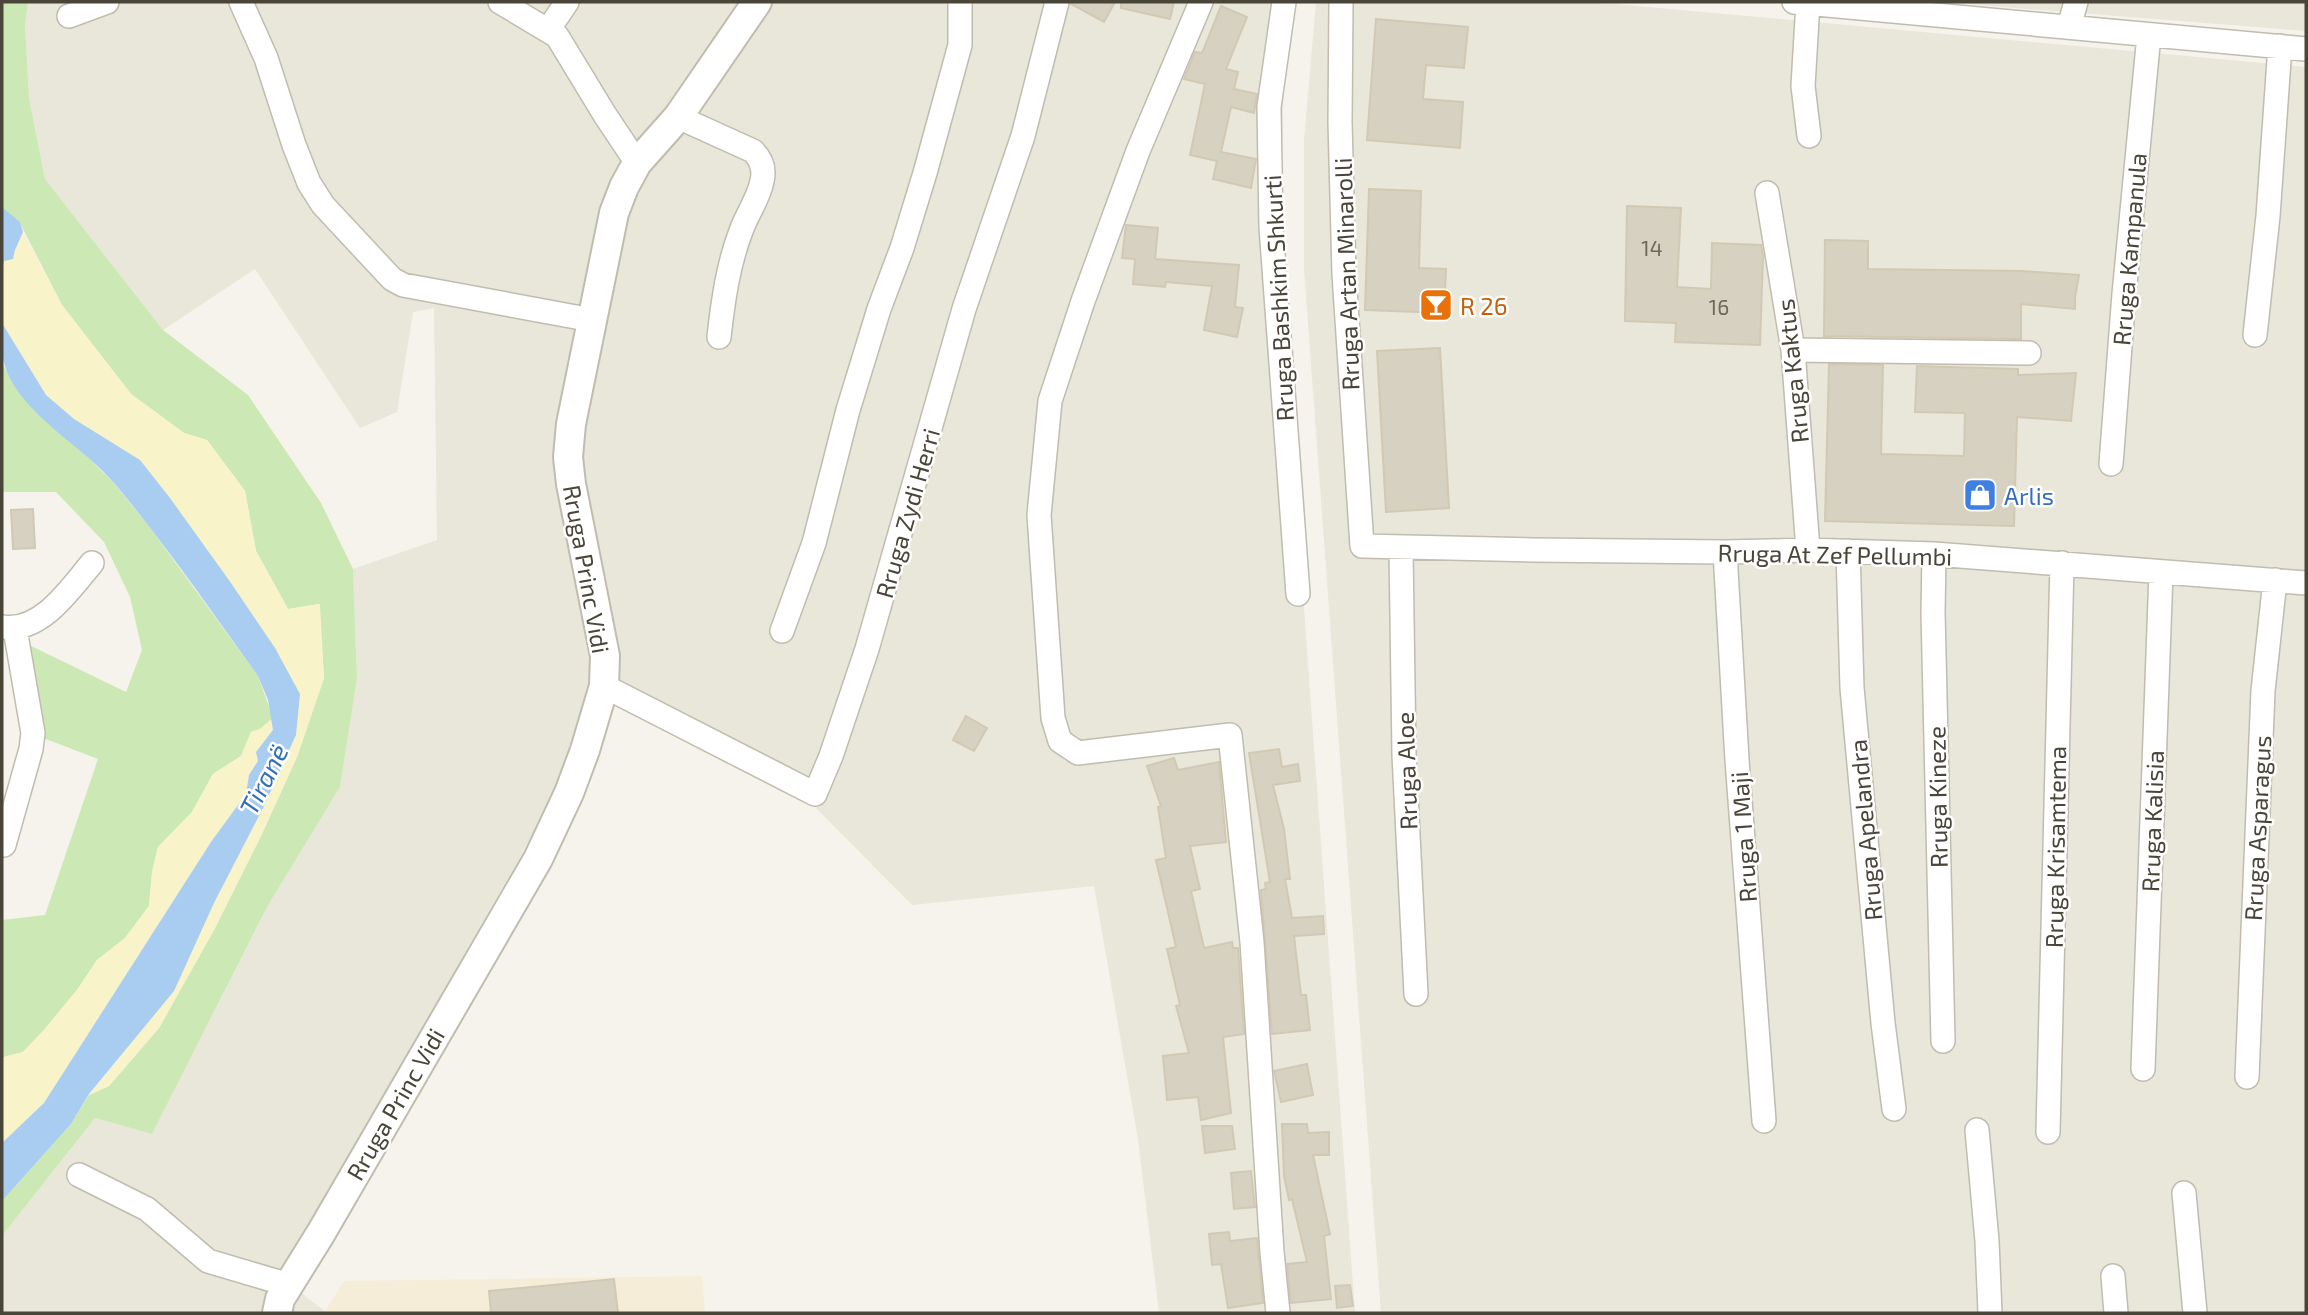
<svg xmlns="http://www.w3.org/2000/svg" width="2308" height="1315" font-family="'Exo 2',sans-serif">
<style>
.residential{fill:#e9e6da}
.commercial{fill:#f6edd8}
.green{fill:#cce9b5}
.sand{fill:#f8f3c9}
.water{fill:#a9ccf1}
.building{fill:#d7d1c1;stroke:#d2c9b4;stroke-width:2}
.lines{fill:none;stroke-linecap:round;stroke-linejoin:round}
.minor-casing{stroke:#c1bcae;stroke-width:26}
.tertiary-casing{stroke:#c1bcae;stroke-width:32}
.minor{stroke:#fff;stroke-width:23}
.tertiary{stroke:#fff;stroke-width:28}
.labels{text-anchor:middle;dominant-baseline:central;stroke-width:5;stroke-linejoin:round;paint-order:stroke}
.number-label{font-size:21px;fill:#6d685b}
.street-label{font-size:24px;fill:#4a4539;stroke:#fff}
.food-label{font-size:24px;fill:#c56008;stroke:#fff;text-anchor:start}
.shop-label{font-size:24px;fill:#366cbe;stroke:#fff;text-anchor:start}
.water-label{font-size:26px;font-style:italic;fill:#3170b7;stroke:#fff}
</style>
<rect width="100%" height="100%" fill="#f5f3eb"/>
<path class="residential" d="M28 2H1291L1284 78 1280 203 1289 402 1355 1313H1159L1138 1139 1094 886 912 905 812 804 591 692 563 776 519 859 305 1230 300 1292 327 1313H2V1236L95 1118 152 1134 267 907 340 787 357 678 353 569 437 540 434 308 413 312 397 412 360 428 255 269 163 330 45 179 29 98 25 25Z
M1316 2H1593L2306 67V1313H1381L1304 269V141Z
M1941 2H2306V31Z"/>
<path class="commercial" d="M702 1276 705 1313H327L325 1311 344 1281Z"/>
<path class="green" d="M2 2H28L25 25 29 98 45 179 163 330 248 395 321 503 353 569 357 678 340 787 267 907 152 1134 95 1118 2 1236V1201L71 1124 89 1095 109 1086 159 1028 214 930 261 836 297 757 324 678 319 604 288 609 256 551 245 491 207 440 184 433 131 394 62 305 20 223 2 207Z
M2 363 15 386 113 482 148 525 258 676 273 718 260 729 251 732 241 756 213 774 192 812 158 847 152 872 149 906 125 938 97 960 77 990 43 1031 23 1052 4 1057 2 1061V920L45 915 98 759 38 736 25 643 126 692 142 650 130 597 104 542 56 492H2Z"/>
<path class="sand" d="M23 232 62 305 131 394 184 433 207 440 245 491 256 551 288 609 320 604 324 678 297 757 261 836 214 930 159 1028 109 1086 89 1095 120 1058 214 903 264 806 296 735 300 694 275 648 231 583 170 498 140 460 74 419 46 395 2 323V272L4 260 13 259 15 250Z
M273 718V731L256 752 259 761 249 775 246 794 211 842 44 1103 2 1143V1061L4 1057 23 1052 43 1031 77 990 97 960 125 938 149 906 152 872 158 847 192 812 213 774 241 756 251 732 260 729Z"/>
<path class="water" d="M2 207 20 222 23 232 15 250 13 259 4 261 2 272Z
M2 323 46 395 74 419 140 460 170 498 231 583 275 648 300 694 296 735 264 806 214 903 174 991 89 1094 71 1124 2 1201V1143L44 1103 211 842 246 794 249 775 258 761 256 752 273 730 268 700 258 676C212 612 166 545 115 484 84 448 40 426 13 384 0 362 2 348 2 323Z"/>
<path class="building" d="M1071 2H1115L1104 22 1071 4Z
M1121 2H1174L1170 19 1121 8Z
M1221 6 1247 17 1226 69 1238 72 1234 89 1257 94 1255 107 1254 113 1231 107 1221 152 1256 159 1251 188 1213 179 1217 161 1190 155 1205 84 1184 79 1195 52 1202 53Z
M1376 19 1468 27 1464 68 1426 65 1423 99 1463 102 1460 148 1367 140Z
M1369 189 1421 191 1419 268 1446 269 1444 313 1365 310Z
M1627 206 1681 208 1677 287 1711 289 1712 243 1761 245 1763 256 1760 345 1675 342 1676 323 1625 321Z
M1126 225 1158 228 1155 259 1239 265 1235 307 1243 308 1237 337 1204 330 1212 286 1166 282 1165 287 1133 284 1135 259 1122 258Z
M1825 240 1868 241V269L2022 271 2079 275 2075 297V309L2021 304V339L1824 336Z
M1440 348 1449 508 1386 512 1377 351Z
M1829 364 1883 365 1881 454 1964 456 1965 413 1915 412 1917 366 2018 369V375L2076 373 2071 421 2017 417 2014 526 1825 521Z
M33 509 35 548 13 549 11 510Z
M966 716 987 728 974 751 953 740Z
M1279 749 1282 767 1298 764 1300 781 1273 785 1284 829 1290 879H1285L1292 918 1323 916 1324 934 1294 936 1301 995H1306L1310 1030 1272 1034 1261 890 1266 889 1265 883 1270 882 1249 753Z
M1174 758 1178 770 1219 762 1226 842 1190 846 1200 889 1191 891 1204 948 1232 942 1233 948H1238L1244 1034 1223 1037 1231 1113 1201 1120 1198 1097 1167 1100 1163 1056 1189 1053 1176 1006 1180 1005 1167 949 1176 947 1156 860 1166 858 1158 807 1161 806 1147 766Z
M1307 1064 1313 1095 1281 1102 1274 1071Z
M1282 1124H1307L1308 1133 1329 1132V1155H1313L1330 1234 1324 1236 1331 1299 1291 1303 1287 1264 1307 1262 1292 1199 1289 1200 1284 1176Z
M1202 1126H1232L1235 1149 1205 1153Z
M1251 1171 1255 1207 1234 1209 1231 1173Z
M1229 1232 1230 1241 1257 1238 1263 1303 1228 1308 1221 1264 1212 1265 1209 1234Z
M614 1279 618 1313H491L489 1291Z
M1350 1285 1353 1306 1337 1308 1335 1286Z"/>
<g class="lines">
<defs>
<path id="minor" d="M241 2 266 58 294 145 309 183 323 205 392 279 403 285 592 320
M500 2 557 36 605 115 637 163
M1201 2 1138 151 1083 301 1050 401 1039 515 1053 718 1060 741 1078 753 1230 735 1252 942 1272 1252 1278 1313
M1284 2 1269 107 1271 227 1298 594
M1341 2 1340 122 1344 274 1362 546 1533 550 1725 552 1808 550 1934 554 2306 583
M1794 2 2306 49
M1808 2 1803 86 1809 136
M69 16 107 2
M2069 27 2076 2
M548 30 567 2
M678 117 753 151C761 159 765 169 762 181 759 198 747 214 741 231 728 265 723 301 719 337
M1767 193 1793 350 1808 550
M2255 335 2268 216 2280 46
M1793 350 2029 353
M2111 464 2124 294 2149 35
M1401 548 1404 755 1416 994
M1848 551 1852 688 1883 1023 1894 1109
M1725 552 1737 760 1764 1121
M1934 554 1933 612 1943 1041
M3 627C41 633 70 589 92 563
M782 631 814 543 848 410 879 309 902 248 925 173 960 45V2
M604 686 815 794 831 756 867 649 964 309 1023 136 1057 2
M4 845 31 749 33 733 15 629
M2143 1069 2161 572
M2247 1077 2263 691 2275 580
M1977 1130 1987 1241 1990 1313
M2048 1132 2062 563
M79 1175 147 1209 208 1261 289 1285
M2184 1193 2195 1313
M2113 1276 2116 1313"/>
<path id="tertiary" d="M277 1313 280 1299 321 1233 538 859 569 793 585 750 604 686 605 656 571 484 568 457 571 424 614 213 624 187 637 163 678 117 757 2"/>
</defs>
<use href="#minor" class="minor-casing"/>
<use href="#tertiary" class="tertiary-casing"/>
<use href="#minor" class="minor"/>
<use href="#tertiary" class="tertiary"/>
</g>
<defs>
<symbol id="bar-square" viewBox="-11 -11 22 22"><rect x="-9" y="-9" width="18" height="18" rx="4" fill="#e8710a" stroke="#fff"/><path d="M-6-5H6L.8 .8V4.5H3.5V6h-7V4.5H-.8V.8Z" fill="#fff"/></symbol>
<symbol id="shop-square" viewBox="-11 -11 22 22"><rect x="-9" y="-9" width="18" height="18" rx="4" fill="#3f7fe0" stroke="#fff"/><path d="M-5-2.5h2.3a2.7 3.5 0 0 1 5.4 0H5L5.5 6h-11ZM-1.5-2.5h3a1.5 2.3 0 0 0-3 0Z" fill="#fff"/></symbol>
</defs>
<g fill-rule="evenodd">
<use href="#bar-square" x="1417" y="286" width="38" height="38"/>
<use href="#shop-square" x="1961" y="476" width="38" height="38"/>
</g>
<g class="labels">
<g class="number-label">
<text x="1652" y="247">14</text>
<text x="1719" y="306">16</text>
</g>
<g class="street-label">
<text transform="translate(2129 249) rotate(-85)">Rruga Kampanula</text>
<text transform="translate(1346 274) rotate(-92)">Rruga Artan Minarolli</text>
<text transform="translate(1278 298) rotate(-93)">Rruga Bashkim Shkurti</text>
<text transform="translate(1792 371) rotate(-96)">Rruga Kaktus</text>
<text transform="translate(907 513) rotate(-74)">Rruga Zydi Herri</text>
<text transform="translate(1835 554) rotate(1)">Rruga At Zef Pellumbi</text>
<text transform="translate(587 569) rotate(80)">Rruga Princ Vidi</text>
<text transform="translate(1406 771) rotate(-92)">Rruga Aloe</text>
<text transform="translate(1937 797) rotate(-91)">Rruga Kineze</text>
<text transform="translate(2152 821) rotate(-88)">Rruga Kalisia</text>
<text transform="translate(2257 828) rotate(-87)">Rruga Asparagus</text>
<text transform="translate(1865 830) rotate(-95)">Rruga Apelandra</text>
<text transform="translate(1743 837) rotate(-94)">Rruga 1 Maji</text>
<text transform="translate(2055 847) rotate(-89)">Rruga Krisamtema</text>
<text transform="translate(395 1104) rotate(-60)">Rruga Princ Vidi</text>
</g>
<g class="food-label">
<text x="1460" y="305">R 26</text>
</g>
<g class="shop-label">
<text x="2004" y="495">Arlis</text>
</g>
<g class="water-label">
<text transform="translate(263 779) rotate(-63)">Tiranë</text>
</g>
</g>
<rect width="2308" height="1315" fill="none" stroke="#4a4539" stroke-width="7"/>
</svg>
